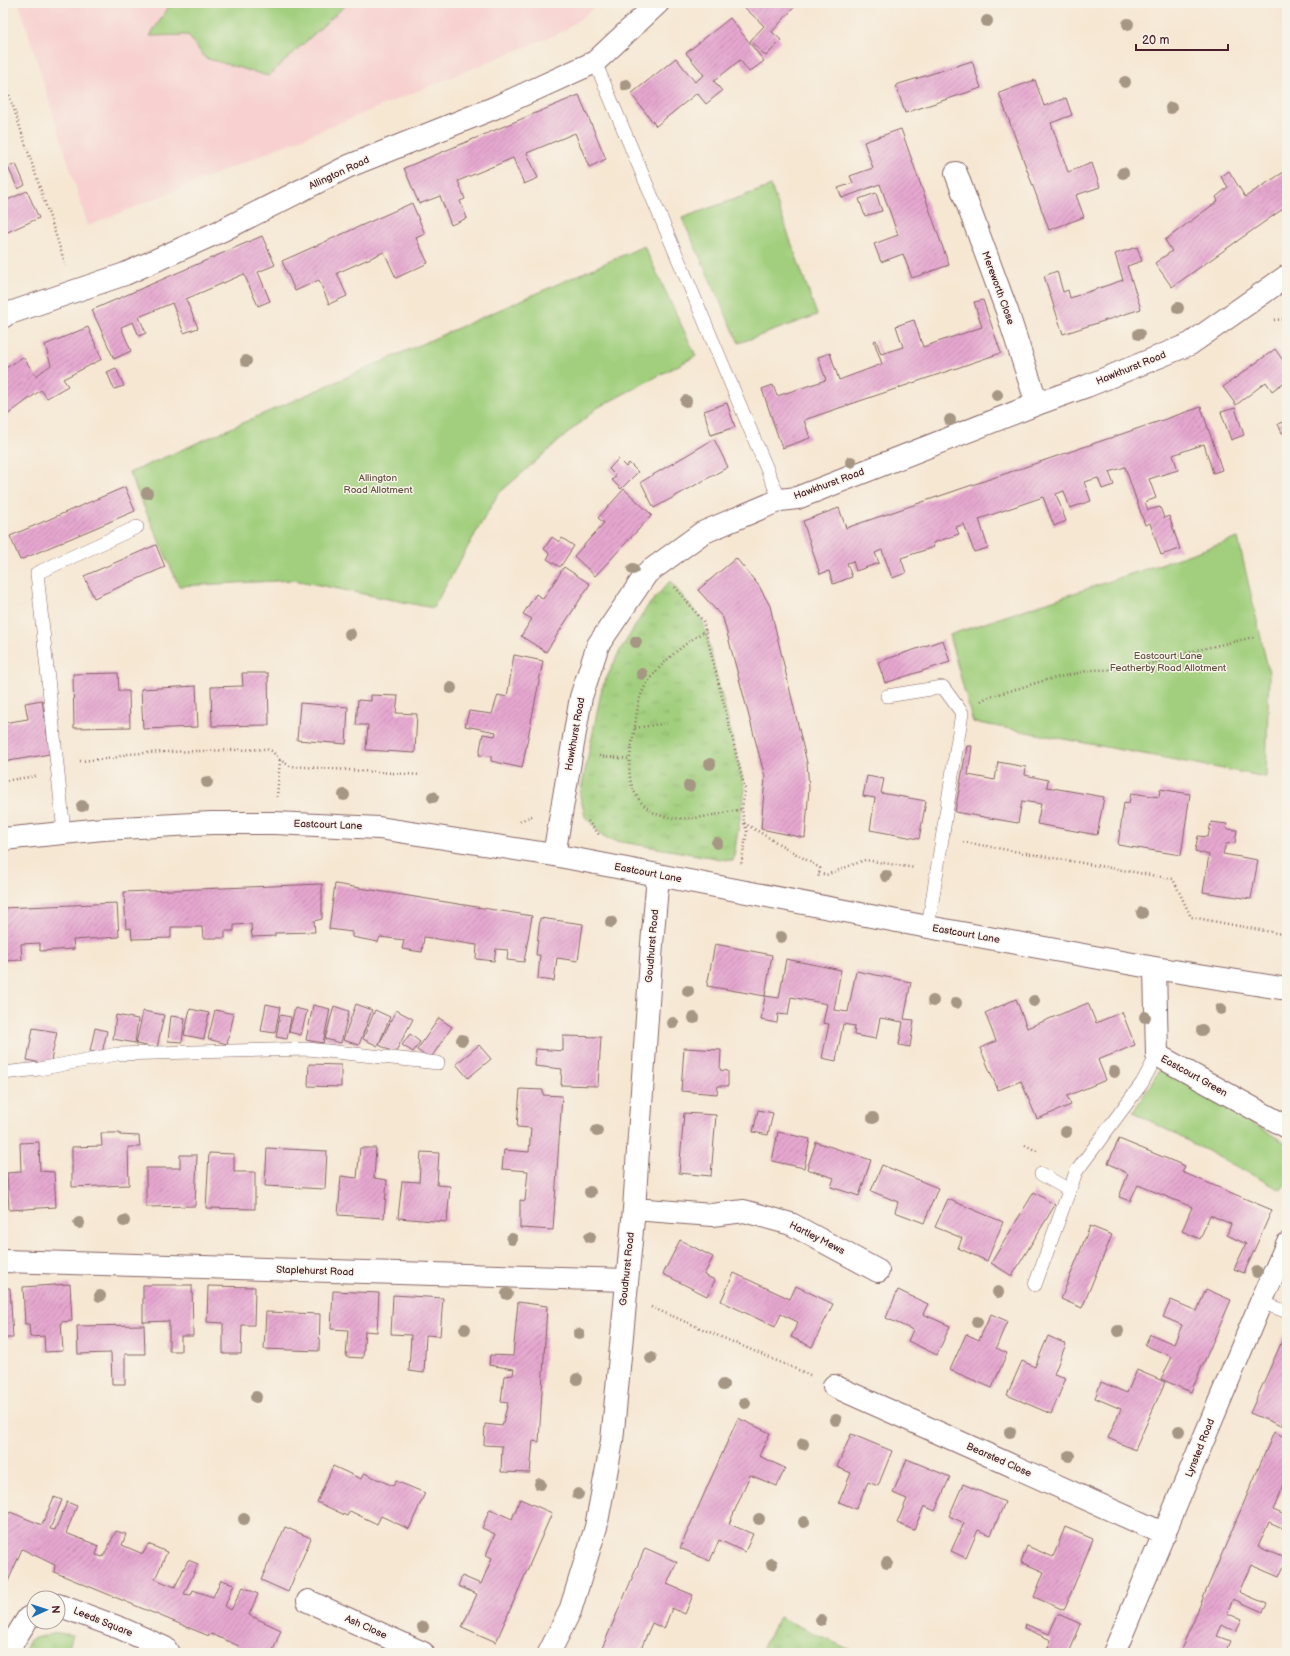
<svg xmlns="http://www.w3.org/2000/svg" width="1290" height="1656" font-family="'Balsamiq Sans',sans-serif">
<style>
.built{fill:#f7d0cf}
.grass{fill:url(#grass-tufts);stroke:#767754}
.green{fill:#a1cf7d;stroke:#767754}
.building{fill:url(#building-hatch)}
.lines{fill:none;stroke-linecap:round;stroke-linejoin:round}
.lane-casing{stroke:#866566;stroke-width:14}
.street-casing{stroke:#866566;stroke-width:24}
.path{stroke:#866566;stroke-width:2.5;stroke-dasharray:1 3;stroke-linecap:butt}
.lane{stroke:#fff;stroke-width:13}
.street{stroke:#fff;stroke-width:22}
.tree{fill:#a69684}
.labels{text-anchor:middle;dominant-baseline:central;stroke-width:3;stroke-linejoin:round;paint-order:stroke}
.street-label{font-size:10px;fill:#4a1f2b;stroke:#f7f3e8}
.park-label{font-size:10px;fill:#645444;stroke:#f7f3e8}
</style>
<defs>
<pattern id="grass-tufts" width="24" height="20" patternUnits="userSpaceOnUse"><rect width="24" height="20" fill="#a1cf7d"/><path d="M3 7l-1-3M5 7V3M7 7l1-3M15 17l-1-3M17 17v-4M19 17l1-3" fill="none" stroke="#8cb16c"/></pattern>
<pattern id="building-hatch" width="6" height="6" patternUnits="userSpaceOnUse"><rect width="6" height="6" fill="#e6a7d0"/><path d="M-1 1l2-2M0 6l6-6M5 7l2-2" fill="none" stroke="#bc87a9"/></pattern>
</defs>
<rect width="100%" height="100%" fill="#f7f3e8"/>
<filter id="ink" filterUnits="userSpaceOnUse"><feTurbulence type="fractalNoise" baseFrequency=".025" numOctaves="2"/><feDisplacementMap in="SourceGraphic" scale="8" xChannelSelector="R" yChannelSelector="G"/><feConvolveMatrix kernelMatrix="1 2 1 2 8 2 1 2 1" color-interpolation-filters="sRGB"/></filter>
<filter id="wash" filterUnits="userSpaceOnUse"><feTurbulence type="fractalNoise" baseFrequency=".012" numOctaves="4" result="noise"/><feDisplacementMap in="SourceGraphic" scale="16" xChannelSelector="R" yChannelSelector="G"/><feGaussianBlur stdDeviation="0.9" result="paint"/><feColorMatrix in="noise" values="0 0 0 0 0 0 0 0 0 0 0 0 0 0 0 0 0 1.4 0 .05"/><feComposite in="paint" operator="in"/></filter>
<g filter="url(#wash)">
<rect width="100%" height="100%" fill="#f6e7d3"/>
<path class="built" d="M19 3H600L564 31 88 226Z"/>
<path class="grass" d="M670 581 703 621 745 789 733 861 610 840 602 835 585 817 580 795 602 688 618 654 647 607Z
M779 1617 857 1653H760Z
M58 1633 73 1635 67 1653H23L30 1640 38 1637Z"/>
<path class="green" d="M171 3H348L268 76 205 58 188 35 150 36Z
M771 186 817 315 739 343 682 218Z
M644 246 696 356 597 408 498 494 433 608 294 580 179 586 129 473Z
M1238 538 1269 673 1266 777 973 722 949 635Z
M1161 1068 1287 1144V1182L1281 1190 1133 1112Z"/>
<g id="blocks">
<path class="building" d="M746 3H798L772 32 781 40 766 56 750 41 764 26 743 6Z
M730 18 764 61 749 72 740 60 714 81 722 91 706 104 697 93 656 126 631 94 676 58 695 82 704 75 686 53Z
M972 61 981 88 905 113 896 85Z
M1035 80 1044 106 1066 98 1072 115 1051 123 1068 172 1092 163 1100 187 1076 195 1084 217 1049 230 999 93Z
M579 95 606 159 589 167 575 133 527 153 538 178 524 184 513 158 458 181 465 199 460 201 467 218 451 225 440 196 419 204 404 168Z
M901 129 949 265 912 278 903 254 881 262 874 244 898 235 880 184 842 198 838 188 853 183 850 176 873 168 864 142Z
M16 164 25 185 18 189 8 167Z
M1287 170V206L1172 287 1155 263 1172 251 1165 240 1218 201 1216 197 1228 187 1221 177 1229 171 1245 197Z
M27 191 39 218 3 234V202Z
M876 193 882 211 865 216 859 199Z
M412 203 425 234 416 238 428 263 396 278 384 252 337 273 347 296 329 304 319 280 295 291 282 261Z
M262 236 275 265 258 272 270 301 258 306 244 274 186 299 198 328 184 333 172 303 139 317 146 333 139 336 133 322 121 327 131 351 114 359 92 310Z
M1137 247 1142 261 1127 266 1141 309 1063 334 1044 276 1057 271 1063 292 1068 290 1070 298 1123 280 1115 254Z
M983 300 1001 353 804 420 810 438 782 448 762 389 773 385 777 396 826 380 818 357 830 353 839 380 882 364 874 341 876 340 881 354 903 347 896 326 914 320 923 347 982 327 974 302Z
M88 327 102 359 63 379 68 386 47 398 41 390 3 418V370L23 357 36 376 51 365 45 345Z
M1275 349 1287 366V389L1283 383 1272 391 1266 382 1236 405 1223 387Z
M116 368 124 386 114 389 107 372Z
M727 403 735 427 711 435 704 411Z
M1201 407 1222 470 1213 473 1204 444 1173 455 1178 470 1149 479 1156 498 1145 502 1148 510 1160 507 1164 518 1169 516 1180 549 1161 555 1150 523 1145 525 1125 467 1109 472 1114 485 1102 489 1098 478 1084 482 1091 501 1070 508 1064 491 1056 494 1066 521 1054 526 1043 497 979 519 988 548 974 552 964 524 956 527 959 534 933 543 934 547 901 558 906 573 892 578 882 550 875 553 879 563 856 571 853 561 847 563 852 577 833 584 829 571 820 574 803 521 839 508 846 528Z
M1235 408 1244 435 1231 440 1221 412Z
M1287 420V431L1282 433 1278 424Z
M714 439 728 467 654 508 641 482Z
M618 459 626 467 629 463 638 472 621 489 612 480 616 476 609 469Z
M125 487 135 511 20 560 10 536Z
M624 489 652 515 595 576 574 556 604 523 598 518Z
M552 537 559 542 562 538 574 546 560 567 547 559 550 554 544 549Z
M156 545 165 567 94 598 84 576Z
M736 558 759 586 770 606 807 763 809 788 805 838 761 829 765 777 723 618 698 590Z
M564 567 590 584 546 652 521 636 532 619 523 614 536 594 543 599Z
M943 640 950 662 885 683 878 662Z
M514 655 543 661 522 768 491 761V756L479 755 483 734 495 736 496 732 465 726 469 711 492 714 498 695 507 697Z
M118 673 119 691H129L130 727 74 728 73 674Z
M242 673H268L269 725 212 726 211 687 243 686Z
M196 686 198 727 143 729 141 689Z
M371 695 398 696 396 713 417 714 415 753 366 750 368 725H356L358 700 371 701Z
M42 700 50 754 3 762V723L28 719 25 703Z
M300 703 348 707 346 744 297 740Z
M967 746H972L968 775 995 780 998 762 1026 767 1025 775 1048 780 1047 787 1104 797 1097 835 1037 824 1041 804 1022 801 1018 823 955 812Z
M867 776 884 779 881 793 926 801 919 839 870 830 875 798 863 796Z
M1160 789 1190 794 1181 855 1118 845 1124 802 1129 803 1131 793 1159 797Z
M1211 822 1227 824 1226 829 1237 830 1235 843 1226 844 1223 854 1258 860 1251 899 1203 892 1209 855 1195 851 1198 836 1208 837Z
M322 884V919L314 921 315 932 275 933V936L252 937 251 924 234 925V931H225V938H203L202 927H171V938L132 939 131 928 126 929 124 892Z
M335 884 532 916 524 962 507 960 508 950 496 949 494 961 476 959 477 945 424 937 422 952 402 949 404 940 380 937 378 942 352 937V932L329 929Z
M117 903 119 937 73 940 74 949 40 951V943L21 944 22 960 3 961V908Z
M540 918 583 924 578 961 557 958 554 981 538 979 540 955H536Z
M715 944 772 955 765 996 707 986Z
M786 959 841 970 834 1010 848 1012 856 971 911 982 904 1019 914 1020 910 1047 899 1045 903 1022 880 1018 876 1039 854 1035 855 1026 843 1024 836 1061 822 1058 829 1024 823 1023 827 1004 791 997 788 1015 778 1014 777 1023 761 1020 765 996 779 998Z
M1016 999 1027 1028 1088 1003 1096 1023 1122 1012 1135 1045 1098 1060 1106 1080 1067 1096 1071 1105 1037 1119 1021 1081 998 1090 980 1048 996 1041 985 1013Z
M266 1004 280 1007 275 1033 261 1031Z
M356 1004 372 1010 359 1045 343 1040Z
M313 1005 330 1009 323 1043 306 1040Z
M334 1006 349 1011 341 1043 325 1039Z
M295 1008 307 1011 301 1035 289 1032Z
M190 1009 209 1013 204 1039 184 1035Z
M215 1010 234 1014 227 1044 208 1039Z
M375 1010 390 1017 378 1046 363 1039Z
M396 1010 413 1019 395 1053 379 1045Z
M143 1011 164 1015 157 1048 136 1044Z
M116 1015 138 1019 135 1043 113 1039Z
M280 1015 291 1017 287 1039 276 1037Z
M171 1016 185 1018 182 1042 168 1041Z
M439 1018 452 1027 430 1059 417 1050Z
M33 1028 57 1032 50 1065 27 1060Z
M95 1028 107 1031 102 1053 90 1051Z
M410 1034 420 1042 413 1052 402 1045Z
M563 1036 601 1037 598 1086 561 1085 562 1069 535 1066 536 1049 563 1051Z
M479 1045 491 1059 468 1078 456 1064Z
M684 1048 721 1050 720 1070 728 1071V1086H718L717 1094 681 1091Z
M309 1064 341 1065V1087L308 1086Z
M520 1089 543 1090V1095L562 1096 553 1230 520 1228V1200L525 1201 528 1171 502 1169 504 1150 529 1152 531 1128 517 1127Z
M758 1110 773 1113 768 1135 753 1132Z
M684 1113 716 1115 711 1176 679 1173Z
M778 1132 810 1139 804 1168 772 1161Z
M101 1133H120V1135L139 1136 140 1147H128L129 1185 72 1187V1147L102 1146Z
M1119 1139 1185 1166 1182 1172 1272 1210 1244 1273 1234 1269 1246 1244 1227 1235 1231 1224 1210 1215 1200 1239 1182 1231 1192 1207 1138 1185 1130 1201 1119 1197 1128 1174 1108 1163Z
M39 1142 40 1171 54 1172 56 1207 9 1210 7 1173 21 1172 20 1143Z
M816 1142 871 1160 859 1196 831 1187 834 1178 807 1169Z
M267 1148 327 1151 325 1189 265 1186Z
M360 1148H376L374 1178 387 1180 384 1218 338 1215 341 1176 357 1178Z
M421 1152 439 1153 437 1185 450 1186 447 1222 398 1218 402 1181 419 1182Z
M209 1153 234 1154V1172H255V1209L206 1208Z
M180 1155H197L195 1206 146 1207V1168H180Z
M882 1165 938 1188 924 1223 895 1212 898 1202 871 1191Z
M1034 1192 1055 1205 1012 1276 991 1263Z
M948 1199 1003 1222 987 1261 958 1248 962 1238 935 1227Z
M1090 1226 1112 1235 1082 1308 1061 1299Z
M680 1240 713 1257 704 1275 715 1280 707 1296 663 1274Z
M734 1273 790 1299 796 1286 833 1304 812 1347 791 1337 798 1322 781 1314 775 1327 721 1301Z
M70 1284 72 1321 61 1322 63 1351 45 1352 44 1336 30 1337 29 1324H25L23 1287Z
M143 1285H192L193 1336H181V1351H169V1321L143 1322Z
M208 1286 255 1287 254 1325H242L241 1354H223V1323L207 1322Z
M3 1288H10L13 1338H3Z
M1206 1289 1231 1300 1191 1392 1161 1379 1172 1357 1145 1345 1150 1334 1174 1344 1182 1325 1163 1317 1171 1300 1197 1311Z
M898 1290 928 1304 923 1314 950 1326 937 1355 908 1341 913 1330 886 1318Z
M333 1291 379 1293 377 1332 365 1331 363 1358 346 1357 348 1330 331 1329Z
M393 1295 443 1298 440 1336 426 1335 424 1373 409 1371 411 1335 391 1334Z
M518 1302 547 1306 539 1442 533 1441 530 1473 501 1472 502 1446 484 1445 485 1424 502 1426 508 1403 501 1402 504 1376 513 1375 514 1369 489 1365 490 1355 513 1356Z
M266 1312 320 1314 319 1351 264 1349Z
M991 1314 1007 1321 996 1348 1007 1353 992 1388 950 1370 966 1334 979 1340Z
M144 1325 145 1354H125V1384H112L111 1353 78 1354 77 1326Z
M1287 1330V1413L1281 1426 1250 1413Z
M1048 1336 1066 1344 1054 1374 1066 1378 1051 1414 1007 1395 1022 1361 1035 1367Z
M1137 1370 1165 1382 1135 1450 1108 1438 1121 1409 1095 1398 1101 1382 1127 1393Z
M738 1418 770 1433 759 1456 785 1468 777 1486 750 1475 729 1524 753 1534 745 1552 719 1540 710 1561 680 1548Z
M1274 1432 1287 1438V1478L1273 1510 1287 1516V1530L1269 1522 1258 1547 1287 1559 1279 1577 1251 1565 1239 1592 1267 1604 1263 1612 1233 1599 1227 1613 1242 1620 1236 1632 1222 1625 1217 1636 1230 1641 1225 1653H1184L1180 1652Z
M851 1434 892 1451 878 1486 868 1482 856 1509 839 1502 851 1473 837 1467Z
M907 1459 950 1477 935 1511 924 1506 914 1530 897 1523 907 1499 893 1493Z
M333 1466 361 1479 364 1473 393 1486 396 1481 425 1493 409 1529 381 1516 377 1524 350 1511 347 1516 317 1502Z
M963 1484 1005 1502 991 1535 978 1530 966 1558 951 1551 964 1523 949 1516Z
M54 1497 62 1500 50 1529 55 1530 67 1502 77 1506 66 1533 99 1546 96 1555 103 1557 116 1531 126 1534 122 1545 143 1554 148 1544 167 1552 155 1579 175 1587 188 1560 198 1564 184 1594 191 1595 193 1590 213 1597 221 1580 234 1584 225 1606 231 1610 243 1587 258 1594 249 1615 281 1630 272 1653H236L239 1646 211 1634 209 1636 54 1572 55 1565 22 1549 3 1593V1524L10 1512 42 1525Z
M520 1499 552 1513 496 1642 462 1627 477 1594 458 1586 462 1576 481 1584 492 1558 486 1555 495 1534 482 1528 490 1509 512 1519Z
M285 1527 311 1538 288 1592 261 1580Z
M1065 1527 1093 1539 1064 1610 1034 1597 1044 1572 1021 1562 1027 1546 1053 1557Z
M645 1548 677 1562 667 1584 693 1595 685 1614 672 1608 664 1629 652 1623 640 1651 645 1653H600Z
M1058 1614 1081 1624 1069 1653H1046L1051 1640 1024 1628 1025 1624 1049 1634Z
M1147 1650 1154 1653H1145Z"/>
</g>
</g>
<g filter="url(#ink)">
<use href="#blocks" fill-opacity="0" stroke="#866566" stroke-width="1"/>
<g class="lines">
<defs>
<path id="lane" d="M595 62 780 500
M887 696 943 687 962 713 928 927
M64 832 37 573 137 527
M3 1073 39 1069 117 1054 308 1049 438 1063
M1041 1174 1069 1190
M1035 1285 1076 1172 1142 1083 1157 1055
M1261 1302 1287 1312"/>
<path id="street" d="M956 173 1007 311 1037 404
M3 317 7 314 125 274 223 230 349 166 494 108 595 62 658 3
M3 839 103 829 211 823H275L379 828 554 855 928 927 1155 968 1287 989
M554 855 581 697 598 645 647 573 702 533 780 500 797 498 1037 404 1087 386 1190 344 1287 276
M1155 968 1157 1055 1287 1127
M634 1209 712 1215 744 1211 791 1224 878 1271
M3 1261 627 1280
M834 1386 1165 1534
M308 1601 423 1653
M58 1605 120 1628 165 1648 168 1653
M6 1653 28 1618 34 1615
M549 1653 570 1611 596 1527 612 1441 634 1209 652 944 658 876
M1114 1653 1261 1302 1287 1244"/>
</defs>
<use href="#lane" class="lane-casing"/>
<use href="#street" class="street-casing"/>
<path class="path" d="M3 76 66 266
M1274 320 1287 319
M675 587 703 621 745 789 742 809 744 823 747 831 741 865
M706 630C683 645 661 662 646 685 638 697 637 712 635 726 631 752 622 779 641 802 647 809 654 814 663 816 688 823 717 814 742 809
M981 701 986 698 1046 680 1091 670 1133 669 1189 652 1254 637
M635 728 667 723
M599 756 630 759
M80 761 114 758 127 754 166 752 266 749 272 751 280 760
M3 781 36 776
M277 797 280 760 290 766 421 775
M520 821 534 815
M588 821 600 836
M744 823 820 868 818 879
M963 842 1173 879 1191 917 1287 935
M819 873 826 875 865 860 915 868
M1025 1145 1037 1151
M651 1307 810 1375"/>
<use href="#lane" class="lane"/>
<use href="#street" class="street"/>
</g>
<g class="tree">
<circle cx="987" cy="21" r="6"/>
<circle cx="1128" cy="24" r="6"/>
<circle cx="1125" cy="82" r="6"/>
<circle cx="626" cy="85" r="6"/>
<circle cx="1171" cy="108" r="6"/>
<circle cx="1123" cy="173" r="6"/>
<circle cx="1178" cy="308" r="6"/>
<circle cx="1139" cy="334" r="6"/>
<circle cx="246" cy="361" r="6"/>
<circle cx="997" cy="395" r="6"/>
<circle cx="686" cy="401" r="6"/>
<circle cx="950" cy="420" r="6"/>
<circle cx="851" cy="462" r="6"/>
<circle cx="147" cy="493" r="6"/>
<circle cx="633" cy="569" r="6"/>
<circle cx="350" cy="634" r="6"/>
<circle cx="636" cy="642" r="6"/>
<circle cx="642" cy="674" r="6"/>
<circle cx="451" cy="688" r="6"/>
<circle cx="710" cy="764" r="6"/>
<circle cx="207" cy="782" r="6"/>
<circle cx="689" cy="786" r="6"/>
<circle cx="344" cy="795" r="6"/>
<circle cx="433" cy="797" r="6"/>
<circle cx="82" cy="806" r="6"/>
<circle cx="717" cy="843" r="6"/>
<circle cx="886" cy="876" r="6"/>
<circle cx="1142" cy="913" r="6"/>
<circle cx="611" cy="922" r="6"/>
<circle cx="781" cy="937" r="6"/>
<circle cx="688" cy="991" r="6"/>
<circle cx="933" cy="1001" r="6"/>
<circle cx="1034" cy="1001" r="6"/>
<circle cx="956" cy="1003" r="6"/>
<circle cx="1221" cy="1009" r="6"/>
<circle cx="1145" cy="1017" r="6"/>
<circle cx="694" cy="1018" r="6"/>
<circle cx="673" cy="1023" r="6"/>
<circle cx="1202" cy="1030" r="6"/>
<circle cx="462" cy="1040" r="6"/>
<circle cx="1114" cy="1072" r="6"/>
<circle cx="873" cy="1118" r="6"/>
<circle cx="597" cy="1131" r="6"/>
<circle cx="1066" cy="1132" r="6"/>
<circle cx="590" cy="1192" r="6"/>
<circle cx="124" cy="1221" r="6"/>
<circle cx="79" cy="1223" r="6"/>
<circle cx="590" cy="1237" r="6"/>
<circle cx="512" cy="1239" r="6"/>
<circle cx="1257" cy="1272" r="6"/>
<circle cx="998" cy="1292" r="6"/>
<circle cx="507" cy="1294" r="6"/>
<circle cx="100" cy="1296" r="6"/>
<circle cx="977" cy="1322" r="6"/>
<circle cx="465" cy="1329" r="6"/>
<circle cx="1118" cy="1331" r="6"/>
<circle cx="579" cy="1334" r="6"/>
<circle cx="651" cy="1358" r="6"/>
<circle cx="577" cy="1379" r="6"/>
<circle cx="723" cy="1385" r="6"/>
<circle cx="256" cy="1397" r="6"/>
<circle cx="745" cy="1403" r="6"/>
<circle cx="836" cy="1420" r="6"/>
<circle cx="1179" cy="1431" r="6"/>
<circle cx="1010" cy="1432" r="6"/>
<circle cx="803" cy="1444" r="6"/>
<circle cx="1069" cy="1456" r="6"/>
<circle cx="540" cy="1484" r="6"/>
<circle cx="578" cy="1494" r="6"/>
<circle cx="244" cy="1519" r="6"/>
<circle cx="759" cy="1519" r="6"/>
<circle cx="804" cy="1522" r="6"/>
<circle cx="887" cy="1563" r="6"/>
<circle cx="772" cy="1564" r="6"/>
<circle cx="821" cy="1620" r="6"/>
<circle cx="423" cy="1627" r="6"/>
</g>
</g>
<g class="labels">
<g class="street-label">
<text transform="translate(339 173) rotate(-25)">Allington Road</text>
<text transform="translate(998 288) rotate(70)">Mereworth Close</text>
<text transform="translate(1131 368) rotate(-22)">Hawkhurst Road</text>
<text transform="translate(829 484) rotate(-20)">Hawkhurst Road</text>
<text transform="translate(575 734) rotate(-80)">Hawkhurst Road</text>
<text transform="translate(328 825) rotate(2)">Eastcourt Lane</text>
<text transform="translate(648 873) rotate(11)">Eastcourt Lane</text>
<text transform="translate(966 934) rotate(10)">Eastcourt Lane</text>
<text transform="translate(652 946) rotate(-85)">Goudhurst Road</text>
<text transform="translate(1194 1076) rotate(29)">Eastcourt Green</text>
<text transform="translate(817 1238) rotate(27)">Hartley Mews</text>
<text transform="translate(627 1269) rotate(-84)">Goudhurst Road</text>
<text transform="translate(315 1271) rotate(2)">Staplehurst Road</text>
<text transform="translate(1200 1448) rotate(-68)">Lynsted Road</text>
<text transform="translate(999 1460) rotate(24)">Bearsted Close</text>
<text transform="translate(103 1622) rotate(22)">Leeds Square</text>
<text transform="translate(366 1627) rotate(24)">Ash Close</text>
</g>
<g class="park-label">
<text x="378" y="478">Allington<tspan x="378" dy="12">Road Allotment</tspan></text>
<text x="1168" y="656">Eastcourt Lane<tspan x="1168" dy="12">Featherby Road Allotment</tspan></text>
</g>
</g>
<rect width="1290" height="1656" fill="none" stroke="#f7f3e8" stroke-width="16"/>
<g transform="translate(46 1610) rotate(87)"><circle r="19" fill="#f7f3e8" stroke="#b29e9c"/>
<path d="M0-3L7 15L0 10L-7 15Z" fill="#1f6fb2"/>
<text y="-6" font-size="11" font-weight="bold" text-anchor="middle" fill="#4a1f2b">N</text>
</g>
<path d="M1136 44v6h92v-6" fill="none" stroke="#4a1f2b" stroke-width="2"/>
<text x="1142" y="44" font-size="12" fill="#4a1f2b" stroke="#f7f3e8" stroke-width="3" paint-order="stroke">20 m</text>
</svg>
